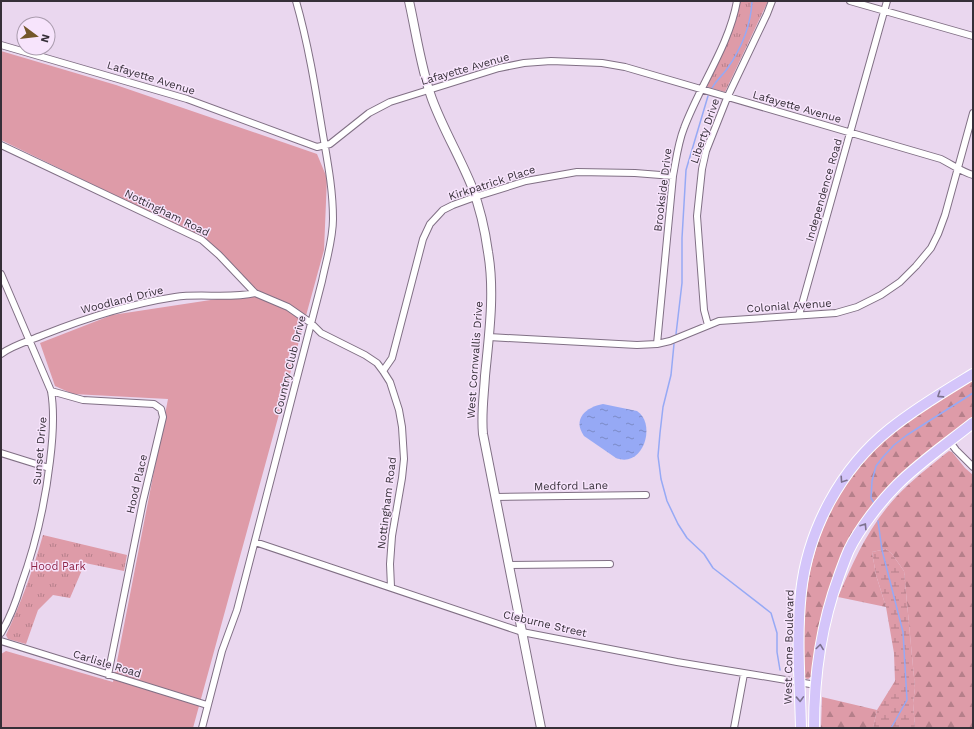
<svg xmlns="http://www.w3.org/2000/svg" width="974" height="729" font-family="'Work Sans',sans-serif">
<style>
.green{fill:#de9ba8}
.forest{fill:url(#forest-firs)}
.wetland{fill:url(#wetland-marsh)}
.park{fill:url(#park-tufts)}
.water{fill:url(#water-ripples)}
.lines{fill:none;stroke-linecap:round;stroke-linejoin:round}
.stream{stroke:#96a9f5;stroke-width:1.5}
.minor-casing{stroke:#817085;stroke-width:8}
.tertiary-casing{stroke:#817085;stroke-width:10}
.primary-casing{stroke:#fff;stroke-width:12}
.minor{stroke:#fff;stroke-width:6}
.tertiary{stroke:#fff;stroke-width:8}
.primary{stroke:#d4c5fa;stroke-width:10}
.oneway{stroke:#7d728f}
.labels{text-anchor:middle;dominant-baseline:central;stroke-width:3;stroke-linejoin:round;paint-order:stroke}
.street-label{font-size:11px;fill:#362f38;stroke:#f7e4fc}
.park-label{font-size:11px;fill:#8d2446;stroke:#f7e4fc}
</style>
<defs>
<pattern id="forest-firs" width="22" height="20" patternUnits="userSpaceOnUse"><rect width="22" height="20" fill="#de9ba8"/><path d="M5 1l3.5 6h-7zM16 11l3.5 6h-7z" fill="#b57f8a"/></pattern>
<pattern id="wetland-marsh" width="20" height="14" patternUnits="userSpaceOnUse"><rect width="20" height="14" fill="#de9ba8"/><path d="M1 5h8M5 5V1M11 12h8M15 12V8" fill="none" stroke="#b57f8a"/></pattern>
<pattern id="park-tufts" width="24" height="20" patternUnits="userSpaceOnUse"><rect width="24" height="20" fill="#de9ba8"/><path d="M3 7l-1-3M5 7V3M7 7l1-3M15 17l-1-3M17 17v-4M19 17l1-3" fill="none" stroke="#b57f8a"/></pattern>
<pattern id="water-ripples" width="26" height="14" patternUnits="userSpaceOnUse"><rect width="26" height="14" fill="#96a9f5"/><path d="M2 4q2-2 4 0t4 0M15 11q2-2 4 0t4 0" fill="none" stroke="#7b8ac7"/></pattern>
</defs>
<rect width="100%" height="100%" fill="#ead7ef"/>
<path class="green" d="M1 51 116 85 317 154 327 178 324 250 193 728H1V654L6 651 113 682 168 399 73 394 55 386 40 343 112 315 250 294 241 273 205 239 1 140Z"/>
<path class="forest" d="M973 379V417L918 460 890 487 828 594 819 624 812 676 808 679 804 678C804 649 802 619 807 590 815 531 843 473 890 435 915 414 945 397 973 379Z
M949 451 952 452 965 468 973 475V728H915L913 703 915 688 904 571 892 554 886 549 872 552 876 575 886 607 838 597C853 562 869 526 896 497 912 480 930 466 949 451Z
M822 697 877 710 873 728H821Z"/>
<path class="wetland" d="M886 549 892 554 904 571 915 688 913 703 915 728H873L877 710 895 681 894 653 886 607 876 575 872 552Z"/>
<path class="park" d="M740 1H768L725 92 707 87 736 20Z
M43 535 127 555 124 571 85 563 70 598 53 595 38 610 26 644 8 639 6 635C21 603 33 570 43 535Z"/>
<path class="water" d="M603 404 637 411C657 424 643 469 616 458L584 436C572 419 586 407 603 404Z"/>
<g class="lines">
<path class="stream" d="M712 88C717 79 722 76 727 69 741 49 751 25 752 1
M676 334 682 283V238L686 170 708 96
M674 344 671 375 663 407 660 433 658 456 661 479 667 501 678 524 687 538 704 554 713 568 771 613 777 633V652L780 670
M874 503 871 498 872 481 876 466 883 457 894 445 907 435 973 393
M878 521 882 550 903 632 907 700 891 728"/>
<defs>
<path id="minor" d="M850 1 973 36
M1 45 187 99 317 147 330 144 369 113 390 102 499 68 524 63 551 61 602 63 625 67 941 159C951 164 962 172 973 175
M1 145 202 240 219 255 255 293 288 307 311 323 321 333 365 355 377 363 383 371 390 382 399 410 402 427 404 459 402 478 392 536 390 564 391 587
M1 274 51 391C55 414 53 437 50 461 45 504 36 544 21 585 16 602 10 618 1 633
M799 315 887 1
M708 325 704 310 697 216 702 169 706 151 727 98 767 14 772 1
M489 337 637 345 657 344 670 341 719 321 836 313 857 307 881 295 900 282 916 266 931 248 938 234 945 215 973 113
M657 344 673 176C676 160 678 143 684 128 700 85 729 46 737 1
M1 354C13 345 29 341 43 335 86 318 129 304 175 297 201 293 229 299 255 293
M383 371 392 358 423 239 430 224 443 210 453 205 475 197 526 181 577 172 635 173 673 176
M51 391 83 400 154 404 161 409 163 417 143 501 108 675
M950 442 956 450 973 467
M1 453 49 468
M496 497 646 495
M255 542 522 632 677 662 816 685
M509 565 610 564
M1 641 207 705
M202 728 222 651 237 610 322 281C326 261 333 240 333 219 333 188 327 159 322 129 315 86 308 43 296 1
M734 728 744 674"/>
<path id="tertiary" d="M409 1C416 32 421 69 432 99 443 129 460 157 472 187 480 208 485 230 488 252 495 292 489 335 485 376 484 395 481 414 483 434L541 728"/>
<path id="primary" d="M801 728C800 683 796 637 801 592 808 529 841 468 890 429 916 408 945 391 973 374
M814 728C814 676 821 625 839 576 842 568 845 559 849 550 859 529 881 501 897 485 920 462 948 443 973 423"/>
</defs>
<use href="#minor" class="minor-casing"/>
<use href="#tertiary" class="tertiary-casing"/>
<use href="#primary" class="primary-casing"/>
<use href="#minor" class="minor"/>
<use href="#tertiary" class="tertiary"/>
<use href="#primary" class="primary"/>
</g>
<defs><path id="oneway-chevron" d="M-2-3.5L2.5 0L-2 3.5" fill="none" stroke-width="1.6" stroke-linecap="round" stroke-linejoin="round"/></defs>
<g class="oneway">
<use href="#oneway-chevron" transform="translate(940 395) rotate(147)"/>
<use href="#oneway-chevron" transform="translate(843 480) rotate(124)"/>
<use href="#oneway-chevron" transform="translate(864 526) rotate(-57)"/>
<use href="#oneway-chevron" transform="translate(820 647) rotate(-82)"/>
<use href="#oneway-chevron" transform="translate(800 699) rotate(88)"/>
</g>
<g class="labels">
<g class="street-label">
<text transform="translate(465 69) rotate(-16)">Lafayette Avenue</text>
<text transform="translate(151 78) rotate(17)">Lafayette Avenue</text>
<text transform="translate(797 107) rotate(16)">Lafayette Avenue</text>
<text transform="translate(705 131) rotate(-71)">Liberty Drive</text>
<text transform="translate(492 183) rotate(-18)">Kirkpatrick Place</text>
<text transform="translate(663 190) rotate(-83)">Brookside Drive</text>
<text transform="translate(824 190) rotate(-74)">Independence Road</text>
<text transform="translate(167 213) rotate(26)">Nottingham Road</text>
<text transform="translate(122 300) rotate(-14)">Woodland Drive</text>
<text transform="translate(789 306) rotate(-4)">Colonial Avenue</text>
<text transform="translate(475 360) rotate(-86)">West Cornwallis Drive</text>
<text transform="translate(290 365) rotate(-76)">Country Club Drive</text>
<text transform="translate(40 451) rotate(-85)">Sunset Drive</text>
<text transform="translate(137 484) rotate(-77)">Hood Place</text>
<text transform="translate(571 486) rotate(-1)">Medford Lane</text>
<text transform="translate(387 503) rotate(-83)">Nottingham Road</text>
<text transform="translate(545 624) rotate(13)">Cleburne Street</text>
<text transform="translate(789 647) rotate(-89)">West Cone Boulevard</text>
<text transform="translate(107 664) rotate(17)">Carlisle Road</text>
</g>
<g class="park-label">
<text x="58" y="566">Hood Park</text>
</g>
</g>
<rect width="974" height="729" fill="none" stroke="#362f38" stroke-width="4"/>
<g transform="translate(36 36) rotate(105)"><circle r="19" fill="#f7e4fc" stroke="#aa9cae"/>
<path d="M0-3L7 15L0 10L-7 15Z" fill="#74572a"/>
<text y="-6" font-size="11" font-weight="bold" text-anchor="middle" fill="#362f38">N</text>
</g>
</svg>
